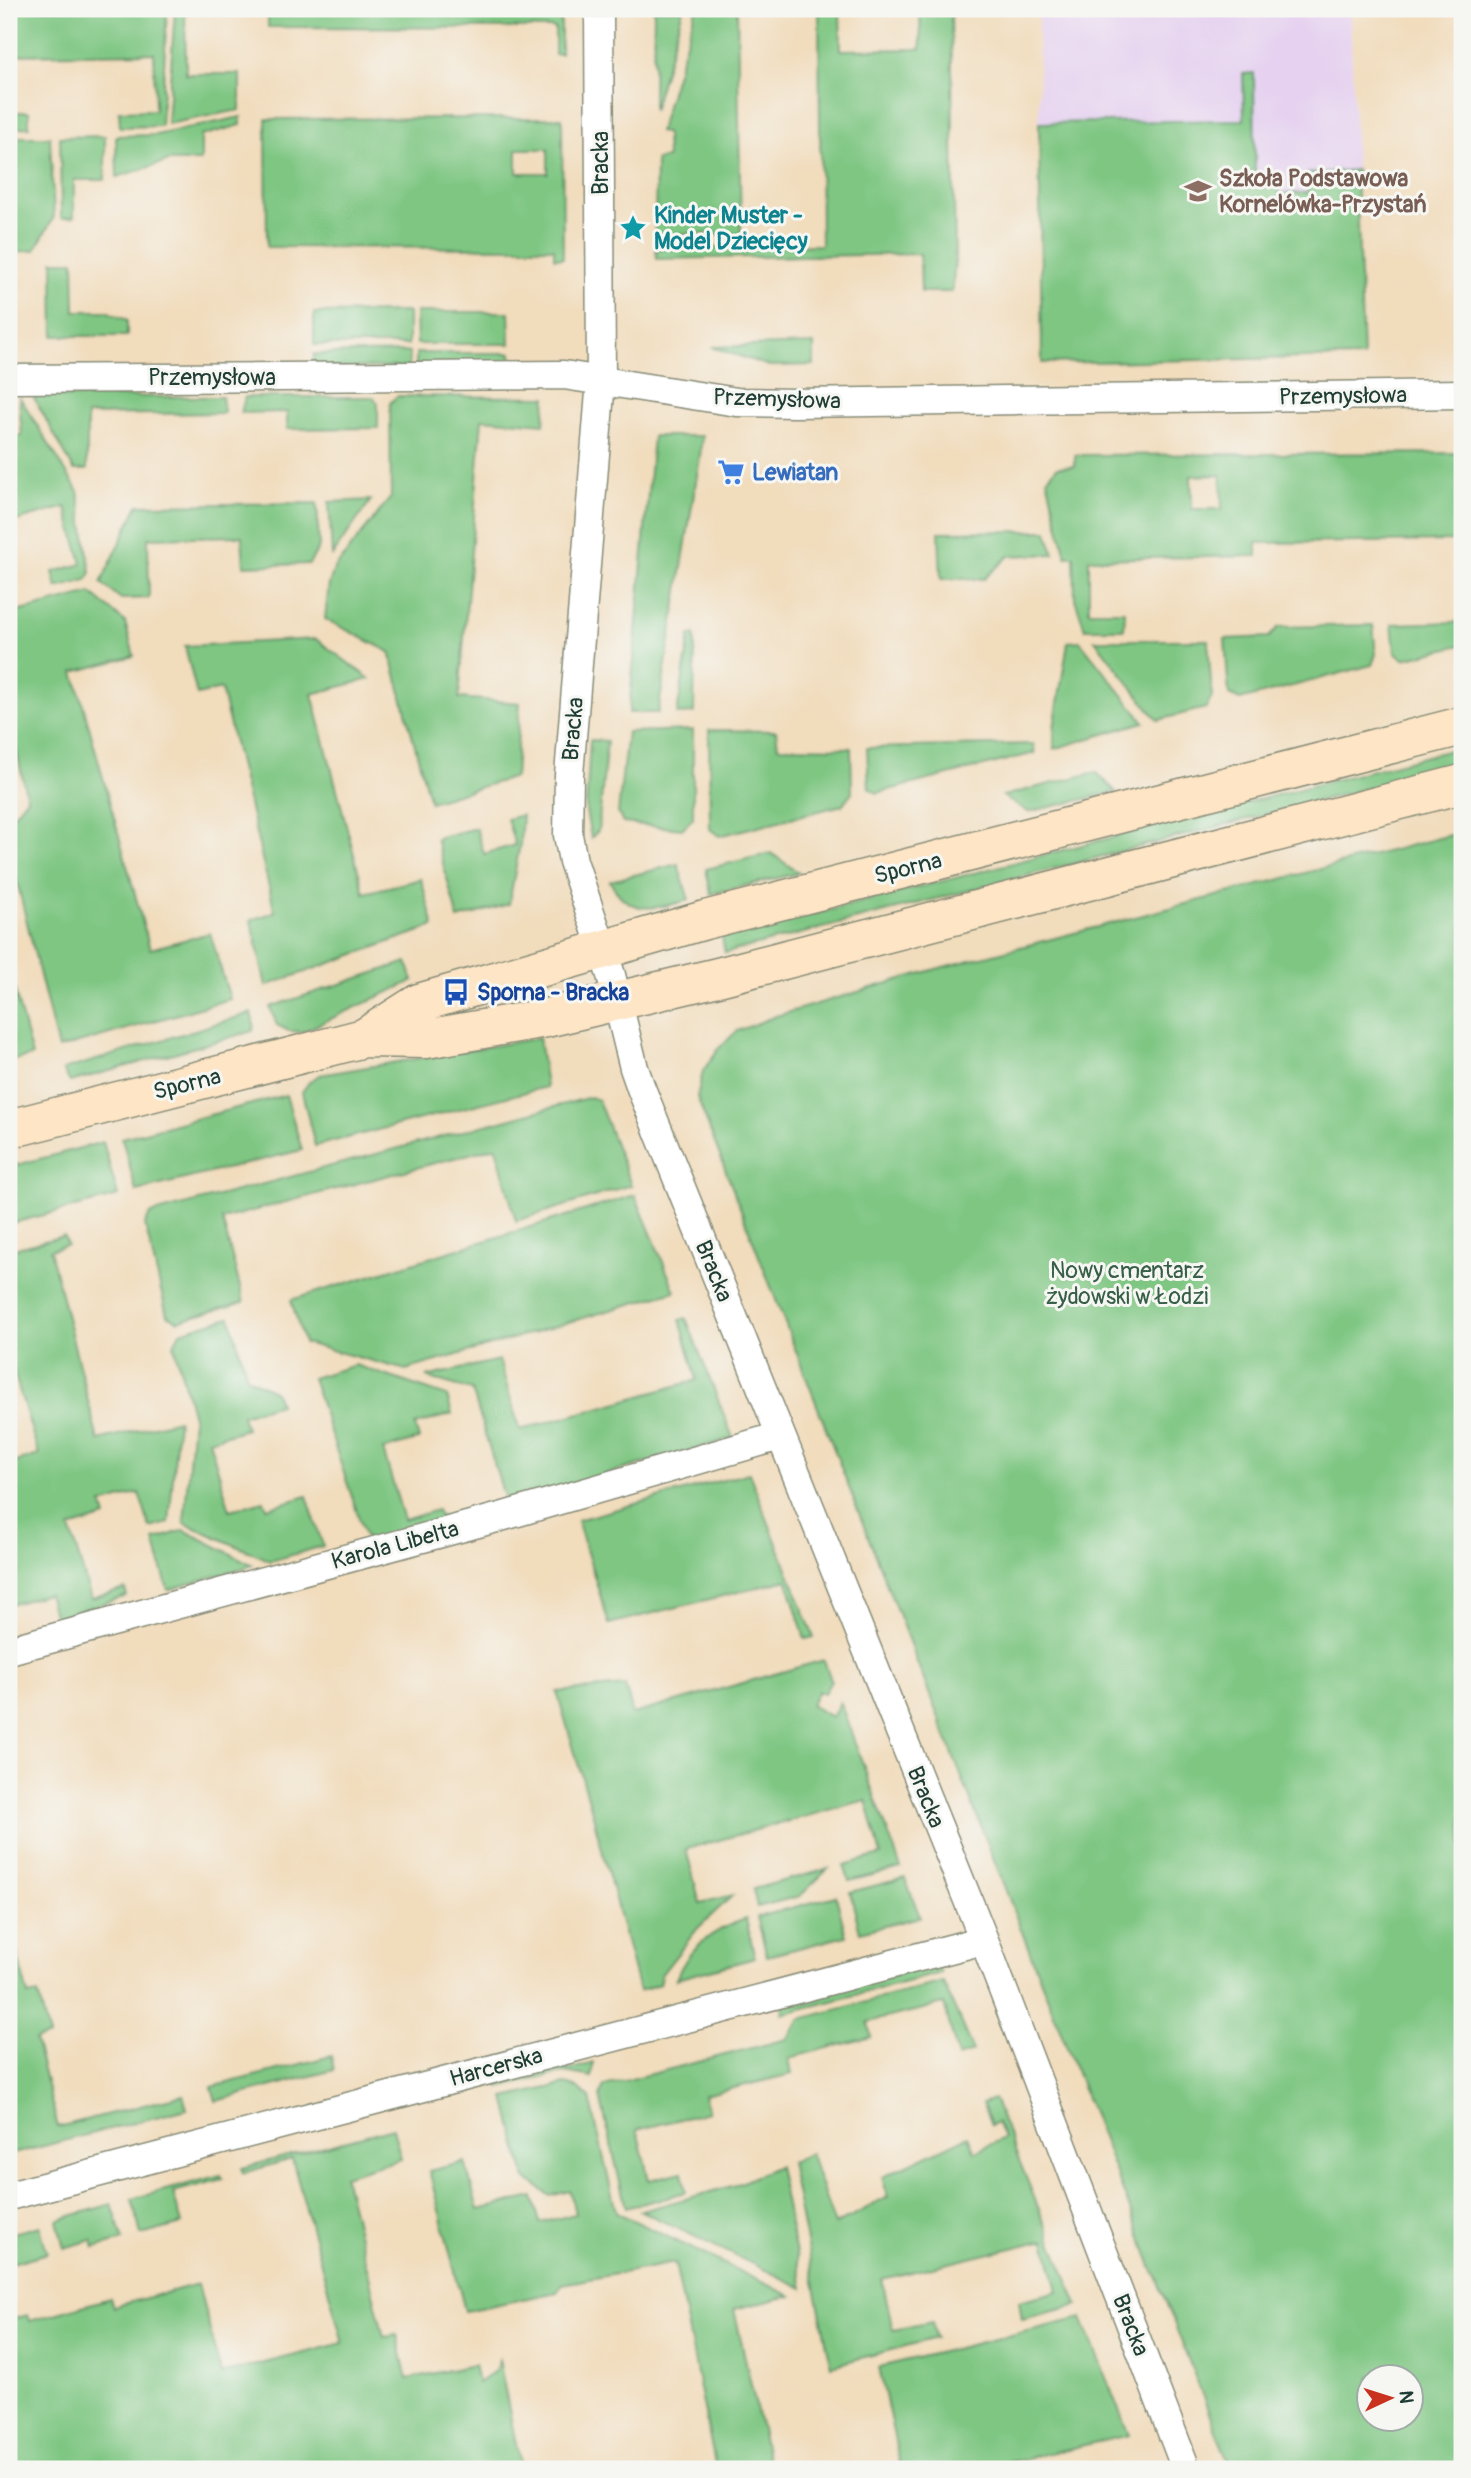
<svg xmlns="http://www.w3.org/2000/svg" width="1471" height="2478" font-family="Pangolin,sans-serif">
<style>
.built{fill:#e6d2f0}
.green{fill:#7ec682;stroke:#4e825b;stroke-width:2;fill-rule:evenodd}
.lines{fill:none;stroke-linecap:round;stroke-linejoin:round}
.street-casing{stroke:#888c78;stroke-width:31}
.secondary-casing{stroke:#888c78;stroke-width:41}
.street{stroke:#fff;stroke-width:28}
.secondary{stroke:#fde5c5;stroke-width:38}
.labels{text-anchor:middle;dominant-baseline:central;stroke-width:6;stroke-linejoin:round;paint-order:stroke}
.street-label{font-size:23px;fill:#1f3d34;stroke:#f6f6f2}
.education-label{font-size:23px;font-weight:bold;fill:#785e54;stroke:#f6f6f2;text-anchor:start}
.culture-label{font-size:23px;font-weight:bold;fill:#0d838f;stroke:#f6f6f2;text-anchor:start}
.shop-label{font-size:23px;font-weight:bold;fill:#366cbe;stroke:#f6f6f2;text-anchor:start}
.transit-label{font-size:23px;font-weight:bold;fill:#164399;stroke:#f6f6f2;text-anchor:start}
.park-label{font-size:23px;fill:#375f48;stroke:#f6f6f2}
</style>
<rect width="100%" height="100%" fill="#f6f6f2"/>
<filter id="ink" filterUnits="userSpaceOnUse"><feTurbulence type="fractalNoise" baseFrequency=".0143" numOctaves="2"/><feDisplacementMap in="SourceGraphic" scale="14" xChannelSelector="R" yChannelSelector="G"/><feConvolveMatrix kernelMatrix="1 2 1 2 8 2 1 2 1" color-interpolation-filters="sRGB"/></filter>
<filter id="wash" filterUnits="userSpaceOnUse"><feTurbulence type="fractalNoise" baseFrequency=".00686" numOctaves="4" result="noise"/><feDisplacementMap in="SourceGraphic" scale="28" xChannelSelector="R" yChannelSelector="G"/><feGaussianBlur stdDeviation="1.57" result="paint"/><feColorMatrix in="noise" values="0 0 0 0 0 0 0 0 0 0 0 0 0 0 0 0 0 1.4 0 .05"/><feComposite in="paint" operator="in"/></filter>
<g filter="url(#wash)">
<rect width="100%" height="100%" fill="#f1dcbc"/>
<path class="built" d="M1038 9H1350L1363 357 1042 363Z"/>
<path class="green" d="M9 9H167L161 126 120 127 119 111 155 110 154 53 9 55Z
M175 9H185L186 74H240V110L167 124Z
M268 9H561V54H555V28L268 27Z
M654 9H683L653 111Z
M696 9H737L741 234H655L656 160 667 158 666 133 659 132Z
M819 9H840L841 50 921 49 920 9H951L955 260 952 292H921L920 254 657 259 656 249 821 245Z
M1254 73 1255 175H1278L1279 193H1307V174L1356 170 1363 357 1042 363 1039 123 1244 120 1243 74Z
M9 112H29V127L9 128Z
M241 117V125L201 136V161H169L117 177 116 136 156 135Z
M562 118 563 258H554V248L267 247 266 119ZM517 149H548V173H517Z
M105 136V180H74V217L61 218 60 137Z
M9 137H50L54 217 35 250 9 253Z
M53 261H74L75 311H106L127 320V336H54Z
M408 312V345H314V313Z
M416 312H509L510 344H417Z
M814 344V365L769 366 712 347Z
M409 352V367L313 368 314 354Z
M416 353H511L512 367H416Z
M19 396 78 491 91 572 87 580 57 588 53 572 82 564 66 507 9 523V437L22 436Z
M33 396 222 397 224 413 87 415V470H74Z
M397 396 546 397 544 424 482 419 459 698 520 703 515 777 430 802 390 652 325 619 329 584 334 569 391 497 390 403Z
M245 397H373L378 403V428L287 429V412L241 413Z
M653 436H702L700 457 658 713H629Z
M1462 453V541L1257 543V556L1089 559V611H1125L1124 629H1085L1075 599 1074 556H1066L1047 479 1057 467 1075 466V455ZM1221 475 1222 509H1192L1191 476Z
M371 500 332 556 329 502Z
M317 503 319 547 309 564 244 566 242 536 148 538 149 598 121 599 101 583 138 505Z
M1047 531 1054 554 1009 556 984 579H941L939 532Z
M91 593 125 622 134 656 74 672 150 949 210 933 230 999 58 1049 9 849V820L27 798 9 718V614Z
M1460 622 1461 645 1404 659 1395 652 1392 624Z
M1373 625 1376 654 1372 665 1240 700 1229 695 1225 639 1269 637 1279 627Z
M690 635H695L694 713 677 714Z
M316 639 370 679 312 694 364 893 421 879 434 926 266 986 251 920 275 912 221 689 197 695 185 646Z
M1095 640H1208L1212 697 1206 708 1158 720Z
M1080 641 1144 722 1054 749V728L1068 642Z
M693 730V818L682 829 623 823 618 813 627 732Z
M709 730 776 731 778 747 851 748 852 792 842 805 719 836 710 829Z
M590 740 607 741 598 831 591 838 586 811Z
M1033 744 1035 753 877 793 869 788 867 748Z
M1462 747V764L725 953 722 938Z
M1096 772 1116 792 1028 812 1003 796Z
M522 815 520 844 509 904 458 919 436 838 476 828 484 854 515 845 507 819Z
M1462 832V2469H1231L697 1097 703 1071 719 1048 737 1031 776 1016 936 969ZM1370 2376H1412V2418H1370Z
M771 853 799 873 711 894 706 869Z
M678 864 689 900C656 909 628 917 610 881Z
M407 962 413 981 302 1032 289 1031 277 1025 270 1007Z
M9 980H12L32 1056 9 1061Z
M251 1013 254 1025 253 1031 70 1082 63 1070Z
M539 1038 546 1087 315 1146 302 1092 310 1081 320 1075Z
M286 1095 302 1150 136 1191 122 1138Z
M591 1097 598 1100 631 1185 516 1221 496 1147 222 1219 244 1302 178 1321 167 1315 145 1225 150 1214Z
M103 1142 118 1196 9 1224V1167Z
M635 1195 675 1291 406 1370 304 1343 291 1300Z
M64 1236 67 1245 50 1250 98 1440 178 1420 169 1523 150 1528 139 1493 102 1504 106 1517 70 1528 91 1599 125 1589 127 1596 55 1618 48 1594 9 1605V1464L39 1455 9 1356V1250Z
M230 1317 247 1377 275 1392 279 1404 242 1415 246 1429 209 1440 230 1510 264 1501 267 1508 307 1496 323 1546 271 1561 184 1523 193 1417 174 1345 180 1332Z
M686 1318 733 1438 506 1503 472 1390 426 1377 499 1360 520 1430 697 1380 680 1320Z
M355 1365 447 1396 452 1414 415 1425 419 1439 383 1450 404 1520 437 1510 440 1517 480 1506 481 1511 376 1541 366 1539 312 1378Z
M749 1473 814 1637 805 1639 787 1580 609 1624 577 1520Z
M184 1530 253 1565 168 1590 154 1540Z
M824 1660 831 1680 824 1694 818 1691 811 1705 832 1717 840 1702 901 1868 849 1881 844 1865 881 1855 866 1800 686 1849 700 1903 733 1895 698 1928 661 1975 659 1984 639 1991 590 1804 557 1692 625 1686 633 1714Z
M828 1869 800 1896 757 1907 753 1889Z
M905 1878 920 1917 860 1932 850 1892Z
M836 1896 846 1936 767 1956 757 1917Z
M746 1919 755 1958 676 1979C688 1947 714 1929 746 1919Z
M9 1921 28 1996 38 1994 49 2036 35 2040 58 2127 183 2095 187 2109 9 2155Z
M938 1963 941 1973 782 2014 784 2004Z
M943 1982 973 2051 958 2057 944 2004 868 2022 871 2037 789 2058 792 2074 704 2095 708 2112 637 2130 649 2180 682 2172 686 2192 626 2208 600 2096 604 2086 787 2039 800 2019Z
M331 2056 334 2070 216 2101 212 2087Z
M566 2063 568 2070 593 2063 592 2077 564 2072 499 2088 497 2080Z
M565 2084 579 2088 590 2098 616 2212 791 2296 734 2309 770 2469H716L675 2263 573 2282 562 2284 557 2292 465 2311 429 2171 465 2162 478 2210 533 2197 540 2223 575 2214 570 2191 550 2196 525 2178 505 2098Z
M994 2099 1078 2305 1022 2319 1019 2301 1058 2291 1045 2240 882 2279 893 2330 932 2322 936 2338 831 2366 790 2162 810 2153 835 2225 888 2197 882 2177 968 2136 975 2152 1004 2138 997 2122 991 2125 982 2103Z
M393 2128 401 2159 344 2176 384 2337 397 2335 407 2379 474 2365 478 2383 495 2371 499 2360 521 2469H9V2320L28 2315 30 2321 110 2298 113 2307 198 2284 221 2374 343 2343 292 2159 243 2173 242 2168Z
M778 2166 803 2288 641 2211 736 2185Z
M221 2175 223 2179 173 2192 182 2224 141 2235 132 2199Z
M112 2204 123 2240 94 2248 92 2240 64 2248 57 2220Z
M40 2226 47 2253 12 2263 11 2256 9 2257V2234Z
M1082 2318 1129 2435 978 2469H901L879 2367Z"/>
</g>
<g filter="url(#ink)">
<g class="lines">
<defs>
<path id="street" d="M599 9 601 380 569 775 568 835 573 861 611 975 634 1068 641 1088 984 1940 1186 2469
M9 379 564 375 737 402 794 403 1462 394
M9 1650 504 1516 780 1436
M9 2196 984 1940"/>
<path id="secondary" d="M364 1038 419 1003 705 920 1462 726
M9 1129 364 1038 426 1039 546 1018 718 977 1462 784"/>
</defs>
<use href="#street" class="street-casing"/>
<use href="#secondary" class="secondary-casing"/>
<use href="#street" class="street"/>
<use href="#secondary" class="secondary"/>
</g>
</g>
<defs>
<symbol id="school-bare" viewBox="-9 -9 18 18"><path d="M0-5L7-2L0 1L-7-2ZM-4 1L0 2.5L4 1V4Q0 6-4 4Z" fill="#8d6e63" stroke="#f6f6f2" stroke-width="2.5" paint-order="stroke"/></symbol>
<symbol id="sight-bare" viewBox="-9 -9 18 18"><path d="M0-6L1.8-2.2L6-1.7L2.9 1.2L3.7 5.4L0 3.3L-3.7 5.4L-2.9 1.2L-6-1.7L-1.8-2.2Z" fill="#0f9aa8" stroke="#f6f6f2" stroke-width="2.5" paint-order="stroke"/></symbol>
<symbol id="supermarket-bare" viewBox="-9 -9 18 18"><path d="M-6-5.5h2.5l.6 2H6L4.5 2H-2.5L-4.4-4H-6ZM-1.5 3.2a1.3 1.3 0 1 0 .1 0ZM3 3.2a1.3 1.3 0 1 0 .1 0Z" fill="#3f7fe0" stroke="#f6f6f2" stroke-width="2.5" paint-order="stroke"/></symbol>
<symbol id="bus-bare" viewBox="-9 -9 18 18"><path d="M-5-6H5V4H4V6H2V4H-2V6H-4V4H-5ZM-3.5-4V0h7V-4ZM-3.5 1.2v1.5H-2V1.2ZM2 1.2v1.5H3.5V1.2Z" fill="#1a4fb4" stroke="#f6f6f2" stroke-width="2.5" paint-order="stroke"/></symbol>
</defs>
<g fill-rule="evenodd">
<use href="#school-bare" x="1179" y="172" width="38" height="38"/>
<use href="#sight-bare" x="614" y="209" width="38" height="38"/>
<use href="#supermarket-bare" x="712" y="453" width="38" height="38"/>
<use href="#bus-bare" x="437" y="973" width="38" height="38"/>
</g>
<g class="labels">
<g class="street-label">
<text transform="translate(600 163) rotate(-90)">Bracka</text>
<text x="212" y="377">Przemysłowa</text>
<text transform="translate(1343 396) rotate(-1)">Przemysłowa</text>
<text transform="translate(777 399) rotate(2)">Przemysłowa</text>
<text transform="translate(573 729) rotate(-85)">Bracka</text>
<text transform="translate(908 868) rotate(-14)">Sporna</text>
<text transform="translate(187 1084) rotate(-14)">Sporna</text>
<text transform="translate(714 1271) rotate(68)">Bracka</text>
<text transform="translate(395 1545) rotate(-15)">Karola Libelta</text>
<text transform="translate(926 1797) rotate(68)">Bracka</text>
<text transform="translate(496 2067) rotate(-15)">Harcerska</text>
<text transform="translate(1131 2325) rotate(69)">Bracka</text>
</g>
<g class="education-label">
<text x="1219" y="178">Szkoła Podstawowa<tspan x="1219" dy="26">Kornelówka-Przystań</tspan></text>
</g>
<g class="culture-label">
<text x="654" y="215">Kinder Muster -<tspan x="654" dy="26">Model Dziecięcy</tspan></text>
</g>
<g class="shop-label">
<text x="752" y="472">Lewiatan</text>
</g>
<g class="transit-label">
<text x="477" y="992">Sporna - Bracka</text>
</g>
<g class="park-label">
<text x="1127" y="1270">Nowy cmentarz<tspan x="1127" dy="26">żydowski w Łodzi</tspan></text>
</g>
</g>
<rect width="1471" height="2478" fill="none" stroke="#f6f6f2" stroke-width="35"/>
<g transform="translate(1390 2398) rotate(86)"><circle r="33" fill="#f6f6f2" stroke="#a0aca6" stroke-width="2"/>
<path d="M0-5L12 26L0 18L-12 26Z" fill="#c8321e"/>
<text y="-10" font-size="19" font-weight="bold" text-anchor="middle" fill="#1f3d34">N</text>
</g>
</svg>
